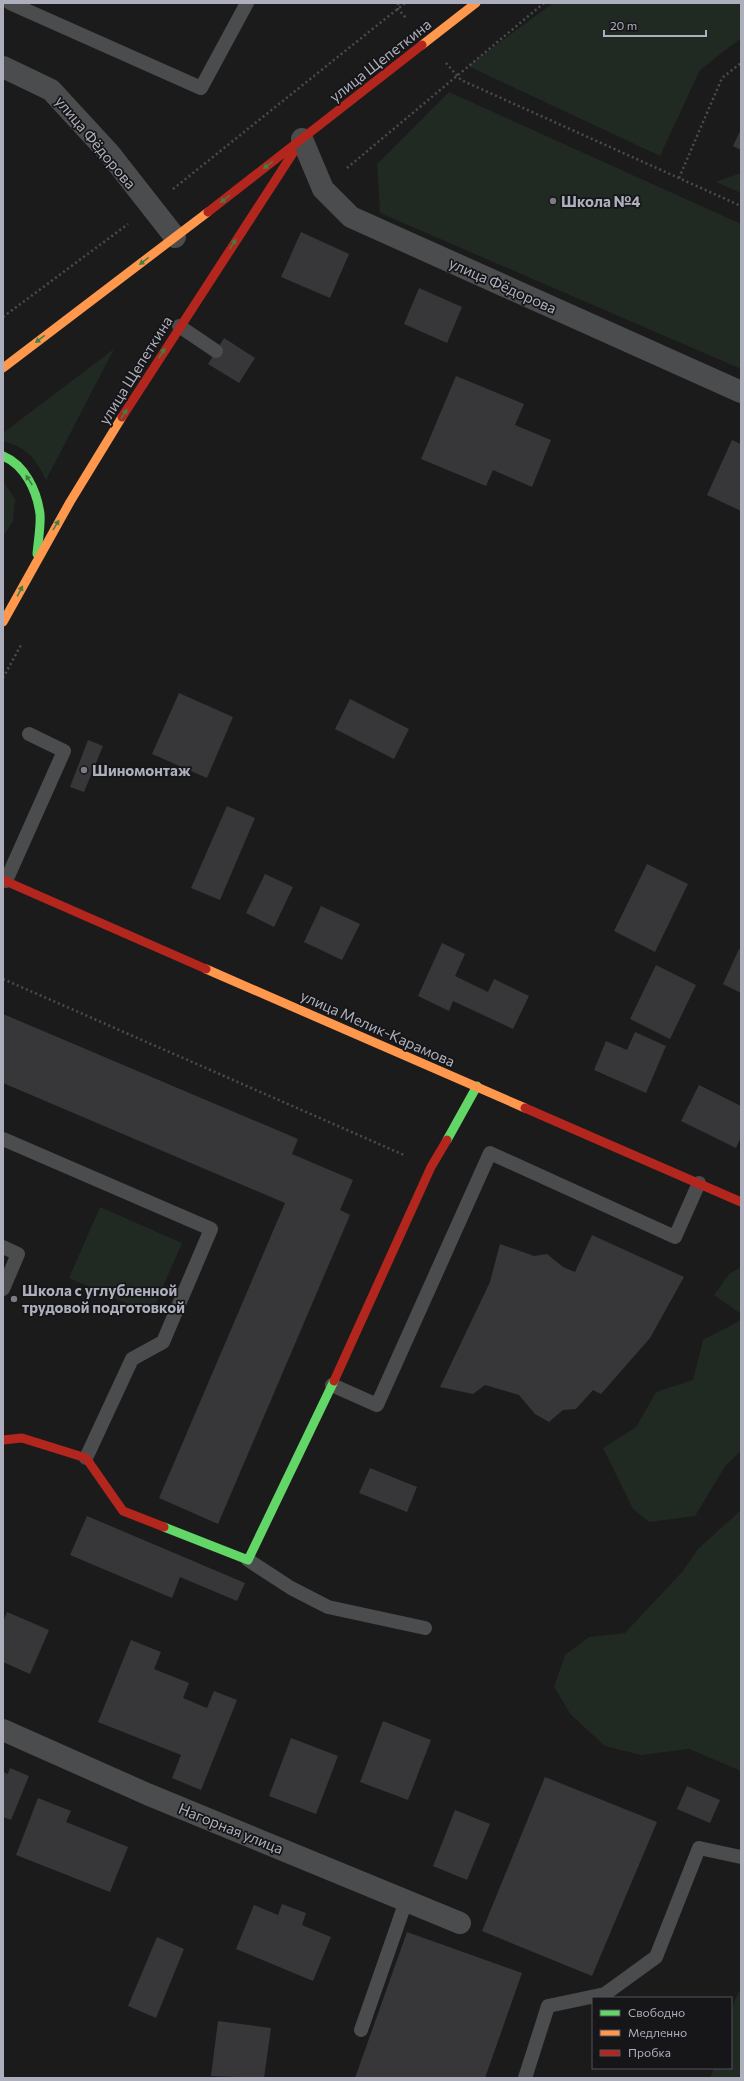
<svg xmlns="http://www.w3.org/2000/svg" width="744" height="2081" font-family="Commissioner,sans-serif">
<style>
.green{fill:#212923}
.building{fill:#373739}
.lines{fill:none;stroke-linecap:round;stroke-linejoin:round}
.path{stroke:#4c4c50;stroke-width:2.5;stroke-dasharray:2 3;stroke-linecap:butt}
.lane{stroke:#4b4c4e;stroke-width:14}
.street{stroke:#4b4c4e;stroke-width:22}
.fast{stroke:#63d668;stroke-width:9}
.slow{stroke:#ff974d;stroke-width:9}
.jam{stroke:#b3261e;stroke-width:9}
.oneway{fill:#407f44}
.poi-dot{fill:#7a7b84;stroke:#161518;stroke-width:1.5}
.labels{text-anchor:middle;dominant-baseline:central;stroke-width:3.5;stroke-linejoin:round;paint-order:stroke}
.street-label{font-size:15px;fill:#adafbc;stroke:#161518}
.poi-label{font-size:15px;font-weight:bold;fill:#adafbc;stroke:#161518;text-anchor:start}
</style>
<rect width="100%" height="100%" fill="#1b1b1b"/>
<path class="green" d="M553 3H741V38L700 70 660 156 468 66Z
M449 92 741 224V369L380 213 377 164Z
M741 173V193L716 182Z
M114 349 46 480C36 459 26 447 3 441V433Z
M3 481 15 499 13 521 3 537Z
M100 1207 182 1243 151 1314 69 1278Z
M741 1267V1314L714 1295 729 1274Z
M741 1320V1451L726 1465 695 1516 649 1522 633 1509 603 1448 636 1427 656 1392 693 1380 703 1340Z
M741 1510V1771L689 1749 641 1755 605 1746 571 1715 554 1687 565 1655 589 1637 625 1633 682 1572 698 1549Z
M741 1988V2078H710L714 2068H731C731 2042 726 2010 741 1988Z"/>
<path class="building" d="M741 129V150L733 146Z
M301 232 349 254 330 298 281 277Z
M419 288 462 307 447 343 404 324Z
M224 338 255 358 239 383 208 364Z
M456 376 524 404 515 425 551 440 532 487 493 470 486 486 421 459Z
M732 440 741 444V511L707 495Z
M179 693 233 717 207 778 152 754Z
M350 699 409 729 394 759 335 729Z
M88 740 103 746 84 792 70 787Z
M227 806 255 818 220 900 191 888Z
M647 864 688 884 655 952 614 931Z
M265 874 293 887 274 927 246 913Z
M321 906 360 924 342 960 304 942Z
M442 943 465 954 455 976 488 992 494 979 529 996 513 1029 453 1001 449 1011 418 996Z
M739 949 741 950V993L723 984Z
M656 965 696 985 670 1039 630 1019Z
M3 1014 298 1139 292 1154 353 1180 340 1210 350 1215 218 1524 159 1498 285 1203 3 1083Z
M635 1032 666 1046 646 1093 594 1070 606 1041 627 1050Z
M699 1085 741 1106V1137L736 1148 681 1121Z
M592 1235 684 1277 650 1338 601 1394 593 1390 576 1409 563 1410 549 1422 535 1414 519 1395 485 1385 473 1394 440 1387 490 1282 500 1244 534 1256 547 1254 563 1267 575 1272Z
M370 1468 417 1487 407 1512 359 1493Z
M87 1516 245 1583 237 1601 180 1577 172 1598 70 1555Z
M7 1612 49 1630 30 1674 3 1662V1622Z
M131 1640 161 1652 154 1669 189 1683 183 1698 207 1708 214 1691 237 1700 201 1790 172 1778 181 1755 98 1722Z
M383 1721 431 1740 408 1800 360 1782Z
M291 1738 338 1756 316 1814 269 1796Z
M10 1768 29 1776 11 1820 3 1817V1772L8 1774Z
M545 1777 657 1822 592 1976 482 1931Z
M687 1786 720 1800 710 1823 677 1809Z
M38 1798 71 1811 66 1822 128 1847 110 1892 16 1855Z
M455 1810 490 1824 467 1880 433 1866Z
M282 1904 306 1913 302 1925 331 1937 313 1981 236 1949 254 1905 278 1915Z
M407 1932 522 1973 485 2078H355Z
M157 1937 184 1949 156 2018 128 2006Z
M218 2021 271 2028 264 2078 211 2076Z"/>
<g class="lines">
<path class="path" d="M398 3V9L407 19
M446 63 461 80 741 206
M347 168 544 3
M679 178 722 78 741 63
M173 189 405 3
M3 317 128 224
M3 678 21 645
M3 979 404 1155"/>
<path class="lane" d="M10 3 201 88 247 3
M179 326 216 351
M6 881 64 751 29 734
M3 1139 211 1229 163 1342 132 1359 86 1458
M3 1247 18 1254 3 1289
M332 1385 377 1405 490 1153 675 1237 699 1183
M248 1560 291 1588 328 1607 425 1628
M361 2030 406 1901
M525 2078 548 2006 605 1994 656 1957 699 1848 741 1857"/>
<path class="street" d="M3 67 51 90 110 154 175 237
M302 139 323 189 351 217 741 392
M3 1730 147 1794 460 1923"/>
<path class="fast" d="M3 456C25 465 37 491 40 514 41 526 38 541 37 554
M447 1140 477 1086
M164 1527 248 1560 334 1381"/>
<path class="slow" d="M422 45 476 3
M3 368 208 212
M3 622 70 502 122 417
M206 969 525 1108"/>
<path class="jam" d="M208 212 422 45
M122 417 293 153
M3 880 206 969
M525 1108 741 1202
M334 1381 431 1167 447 1140
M3 1440 22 1438 86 1458 123 1511 164 1527"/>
</g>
<defs><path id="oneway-solid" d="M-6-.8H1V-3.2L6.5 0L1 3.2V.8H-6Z"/></defs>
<g class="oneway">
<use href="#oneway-solid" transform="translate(268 165) rotate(142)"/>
<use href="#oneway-solid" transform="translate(225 199) rotate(142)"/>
<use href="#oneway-solid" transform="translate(233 244) rotate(-57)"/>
<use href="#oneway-solid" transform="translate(144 261) rotate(143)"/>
<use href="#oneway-solid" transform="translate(40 339) rotate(143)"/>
<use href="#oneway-solid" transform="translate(162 353) rotate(-58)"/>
<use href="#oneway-solid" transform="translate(124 414) rotate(-57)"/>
<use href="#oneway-solid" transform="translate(29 480) rotate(-123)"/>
<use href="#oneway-solid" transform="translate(56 525) rotate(-59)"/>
<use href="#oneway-solid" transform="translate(20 591) rotate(-62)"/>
</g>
<g class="poi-dot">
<circle cx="553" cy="201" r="4"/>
<circle cx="84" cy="770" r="4"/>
<circle cx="14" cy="1299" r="4"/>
</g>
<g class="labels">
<g class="street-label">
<text transform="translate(380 60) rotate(-38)">улица Щепеткина</text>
<text transform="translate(96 142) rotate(50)">улица Фёдорова</text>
<text transform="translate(503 285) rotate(24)">улица Фёдорова</text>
<text transform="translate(135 370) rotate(-58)">улица Щепеткина</text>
<text transform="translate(378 1028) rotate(24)">улица Мелик-Карамова</text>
<text transform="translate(231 1828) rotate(22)">Нагорная улица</text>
</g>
<g class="poi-label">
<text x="561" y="201">Школа №4</text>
<text x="92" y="770">Шиномонтаж</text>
<text x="22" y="1290">Школа с углубленной<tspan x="22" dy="17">трудовой подготовкой</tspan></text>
</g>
</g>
<rect width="744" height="2081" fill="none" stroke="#adafbc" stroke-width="8"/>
<rect x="592" y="1997" width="140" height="72" fill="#161518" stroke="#52535a"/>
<rect x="600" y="2010" width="20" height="6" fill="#63d668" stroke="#52535a"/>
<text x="628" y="2017" font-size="12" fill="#adafbc">Свободно</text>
<rect x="600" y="2030" width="20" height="6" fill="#ff974d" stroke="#52535a"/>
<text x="628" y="2037" font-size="12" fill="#adafbc">Медленно</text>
<rect x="600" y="2050" width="20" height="6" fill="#b3261e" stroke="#52535a"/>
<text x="628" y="2057" font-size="12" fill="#adafbc">Пробка</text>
<path d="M604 30v6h102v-6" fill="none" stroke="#adafbc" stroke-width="2"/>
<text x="610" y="30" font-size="12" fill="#adafbc" stroke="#161518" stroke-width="3" paint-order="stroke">20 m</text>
</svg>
